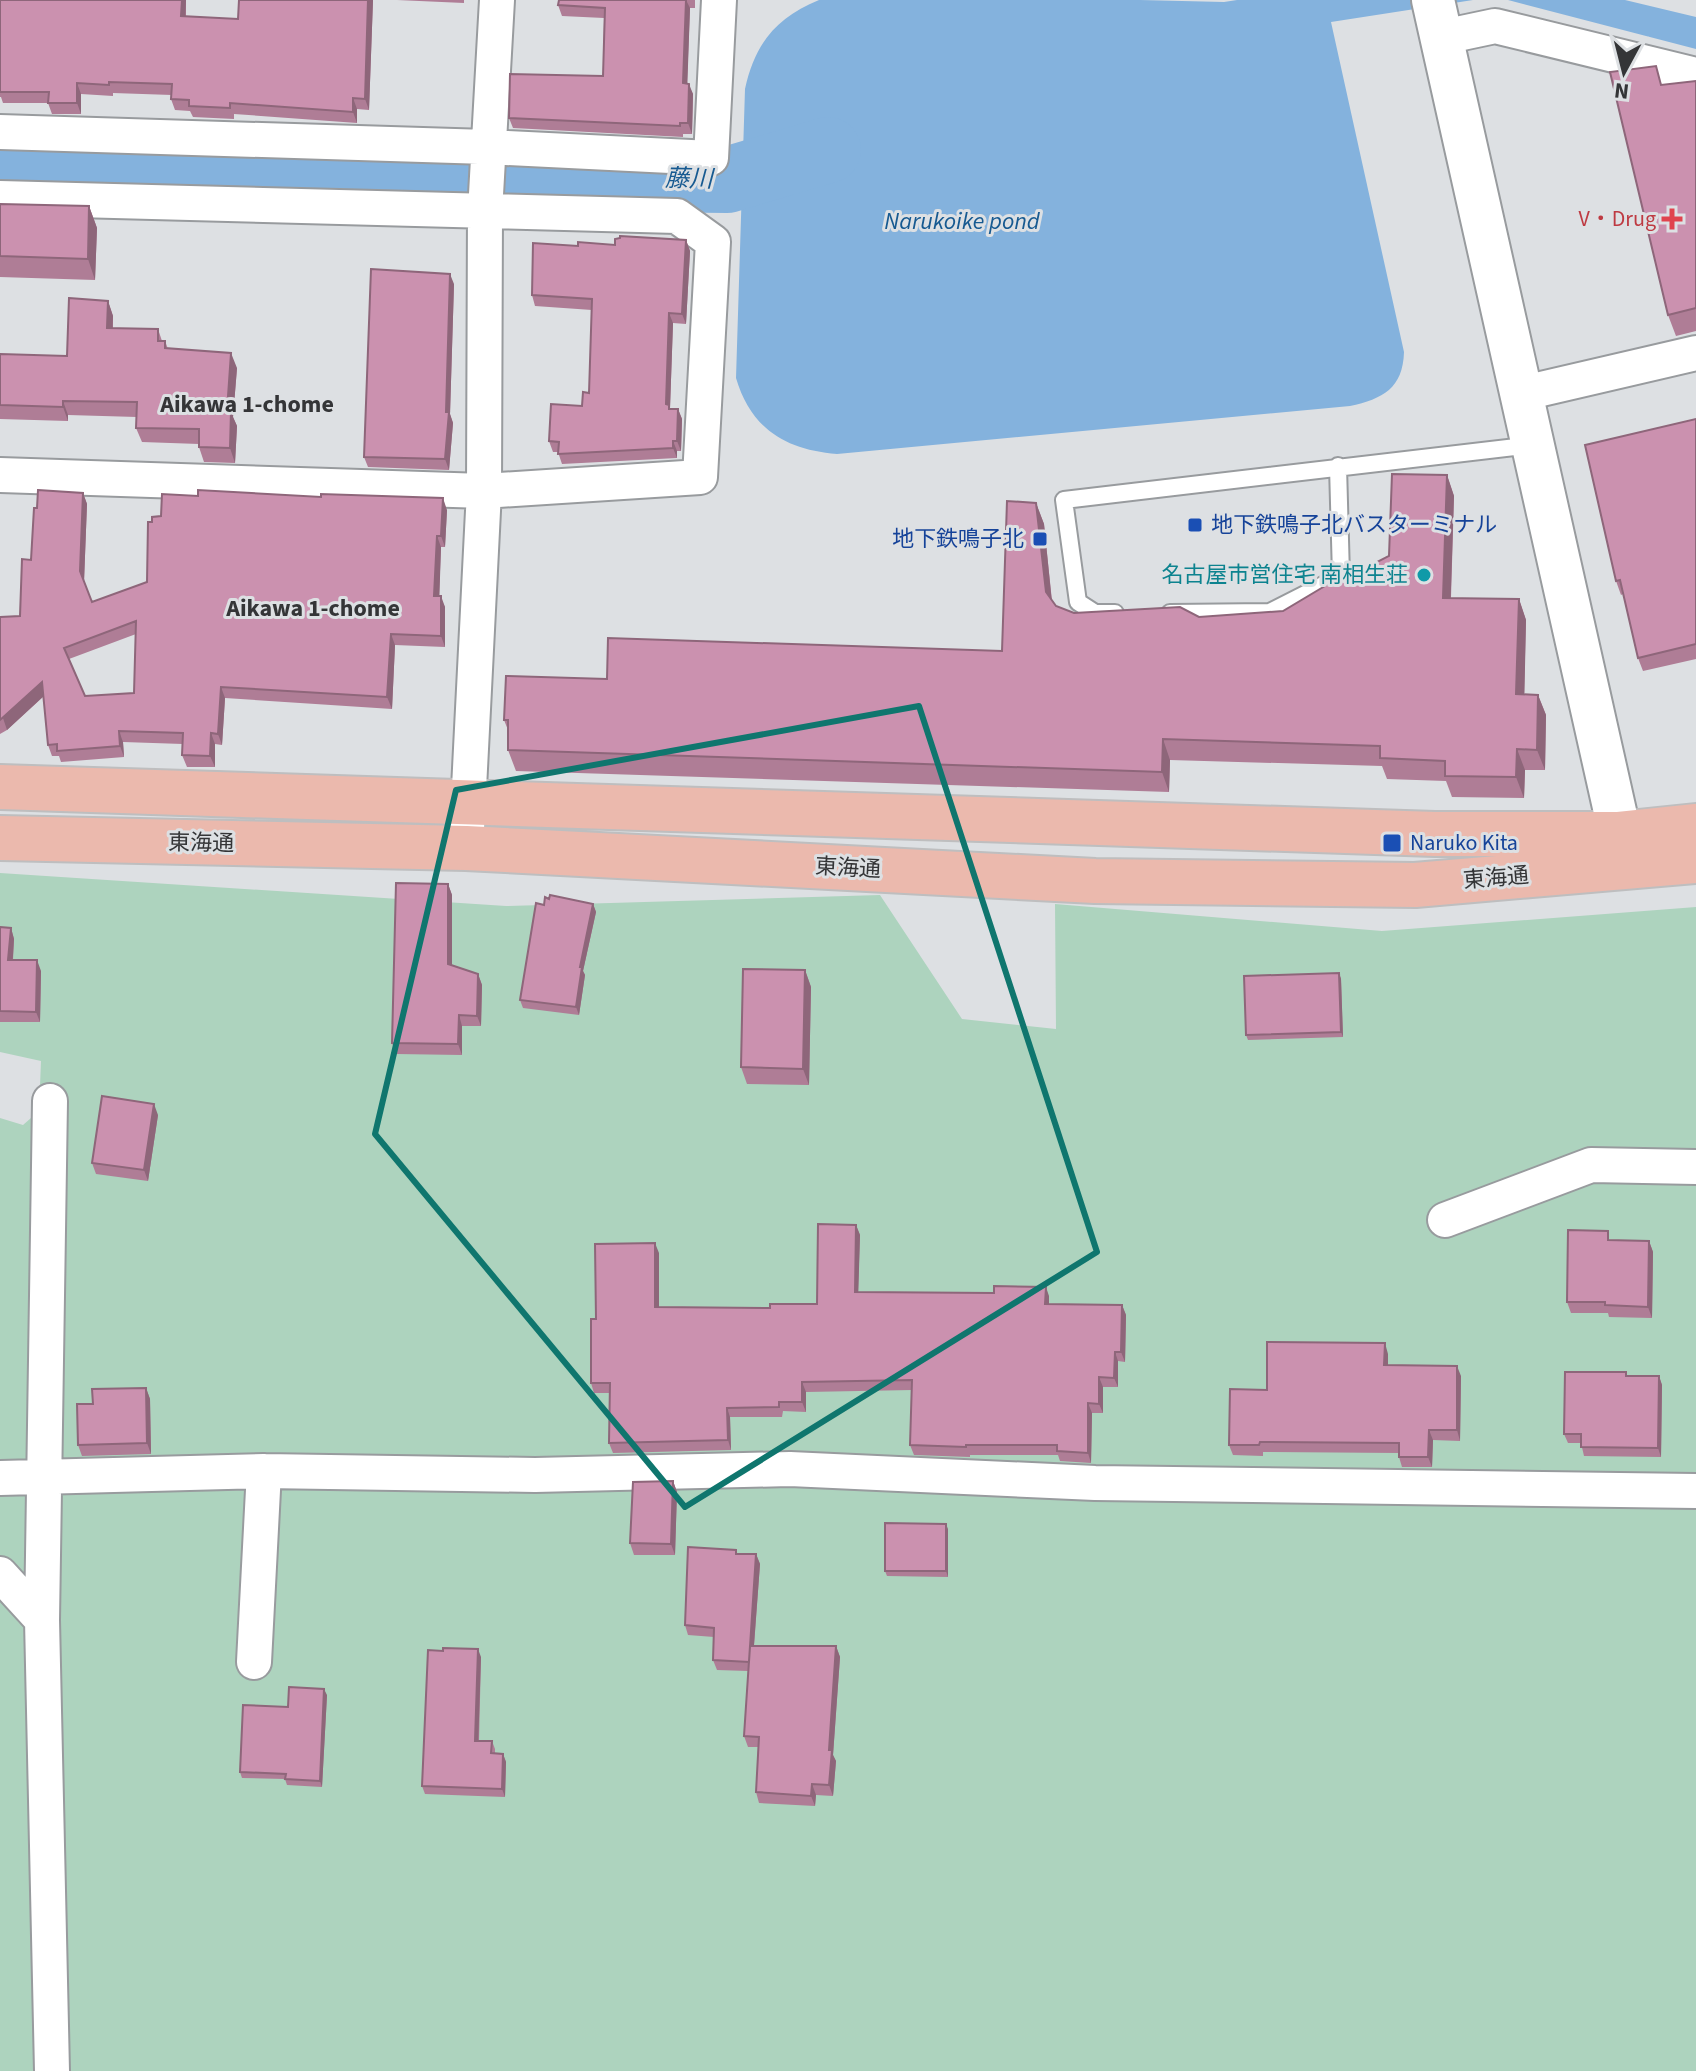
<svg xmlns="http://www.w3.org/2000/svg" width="1696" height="2071" font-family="'Source Sans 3','Noto Sans JP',sans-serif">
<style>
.green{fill:#add3be}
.water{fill:#84b2dd}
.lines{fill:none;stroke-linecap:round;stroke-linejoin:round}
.river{stroke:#84b2dd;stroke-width:66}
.service-casing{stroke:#989b9e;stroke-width:20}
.minor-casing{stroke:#989b9e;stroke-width:38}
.tertiary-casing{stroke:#989b9e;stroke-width:46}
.primary-casing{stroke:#bebebf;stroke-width:48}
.service{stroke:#fff;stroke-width:16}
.minor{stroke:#fff;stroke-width:34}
.tertiary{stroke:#fff;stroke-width:42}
.primary{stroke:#ebb9ad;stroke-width:44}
.wall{fill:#af7d96;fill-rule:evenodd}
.shaded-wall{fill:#8e667a}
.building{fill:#cb91af;stroke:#8e667a;stroke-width:2;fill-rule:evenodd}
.marked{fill:none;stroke:#0f766e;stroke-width:6;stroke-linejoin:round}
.health-dot{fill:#e0444e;stroke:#dde0e3;stroke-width:3}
.transit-dot{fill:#1a4fb4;stroke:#dde0e3;stroke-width:3}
.culture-dot{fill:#0f9aa8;stroke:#dde0e3;stroke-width:3}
.labels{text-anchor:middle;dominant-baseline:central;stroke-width:6;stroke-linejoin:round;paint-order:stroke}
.health-label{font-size:22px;fill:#be3a42;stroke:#dde0e3;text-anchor:end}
.transit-label{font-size:22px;fill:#164399;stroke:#dde0e3;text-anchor:start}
.culture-label{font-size:22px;fill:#0d838f;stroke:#dde0e3;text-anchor:end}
.street-label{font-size:22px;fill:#343537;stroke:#dde0e3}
.water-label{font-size:24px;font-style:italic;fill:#175a91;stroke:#dde0e3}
.neighbourhood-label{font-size:24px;font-weight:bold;fill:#343537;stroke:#dde0e3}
</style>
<rect width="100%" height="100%" fill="#dde0e3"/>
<path class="green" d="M0 873 506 906 880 895 962 1019 1056 1029 1055 904 1382 931 1696 907V2071H0V1118L23 1125 39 1111 41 1061 0 1052Z"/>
<path class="water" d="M1140 0 1224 2 1237 0H1473L1331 22 1404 352C1403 388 1383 399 1350 406L837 454C786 450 751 429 736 378L745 89C755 43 776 18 819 0Z
M1508 0H1625L1696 17V49Z"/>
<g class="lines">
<path class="river" d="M0 164 455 177 727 180 828 150"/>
<defs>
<path id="service" d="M1115 613H1095L1078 602 1064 500 1532 445
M1170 613 1270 612 1341 576 1338 466"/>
<path id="minor" d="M1443 37 1495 26 1696 75
M0 132 487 147 711 158 719 0
M0 198 677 216 713 242 700 477 484 491 0 475
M1520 394 1696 353
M467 828 484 491 485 212 497 0
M50 1101 42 1620 52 2071
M1445 1220 1591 1165 1696 1167
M0 1478 264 1471 535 1475 790 1469 1095 1483 1696 1491
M0 1574 42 1620
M254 1662 264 1471"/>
<path id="tertiary" d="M1433 0 1627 865"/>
<path id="primary" d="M0 787 1435 834H1619L1696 826
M0 838 466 848 1095 881 1415 885 1696 861"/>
</defs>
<use href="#service" class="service-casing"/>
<use href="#minor" class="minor-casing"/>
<use href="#tertiary" class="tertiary-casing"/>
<use href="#primary" class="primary-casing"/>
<use href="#service" class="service"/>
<use href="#minor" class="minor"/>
<use href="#tertiary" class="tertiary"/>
<use href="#primary" class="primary"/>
</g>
<path class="wall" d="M0 0H186V16L238 19 373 0 369 110 357 109V123L234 114V119L193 117 190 111 175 110 171 99 172 95 113 93V96L81 94V114H52L48 103H3L1 97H0Z
M397 0H464V3Z
M558 0H695V8H690L687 83 693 94 692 134H683V137L513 128 509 118 603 76 604 18 562 16 558 5Z
M1696 81V331L1676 336 1668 315 1663 85Z
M0 204 89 206 97 228 95 280 0 277Z
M686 240 690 251 686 324 673 323 670 408V409H678L682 419 681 451H677V458L562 464 558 452H553L549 441 582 406 589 393 592 310 535 306 532 295 578 246Z
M454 284 450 414 453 423 449 470 368 467 364 457Z
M108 301 113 316V328L158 329 162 341H165L168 349 237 368 233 417 237 426 235 463 204 462 199 447V444L142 442 136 428 137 417 68 415V421L0 419V354L67 356Z
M1696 419V659L1643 671 1638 658 1623 594 1621 595 1616 581Z
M1447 475 1454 496 1451 598 1519 599 1526 620 1524 694 1538 695 1546 715 1545 770H1525L1524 798 1452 797 1446 781 1387 779 1382 766 1170 760 1169 792 516 771 508 750V730L504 720 607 679 1002 651 1036 503 1044 524 1052 601 1056 606 1074 613 1199 617 1283 611 1389 556Z
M83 493 87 504 84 581 92 602 447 510 445 547H441L439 596 445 607V647L395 645 392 709 225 698 222 745 215 744V767H187L182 755 183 744 123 742 124 757 61 762 59 756H52L48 745 44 696 7 730 0 734V617L20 616 31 560 37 508ZM136 634 134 693 85 696 69 659Z
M448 884 452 895V965L478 974 482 985 481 1026H462V1055L396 1054 392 1043Z
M593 904 596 912 583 971 585 975 579 1015 523 1008 520 1000 544 905Z
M0 927 11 928 14 939 13 960 41 971 40 1022H0Z
M805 970 811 987 809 1085 747 1084 741 1067Z
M1339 973 1341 979 1343 1037 1248 1040 1246 1035Z
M158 1115 148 1181 96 1174 92 1163Z
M856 1225 860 1235 858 1292 1049 1296V1304L1122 1305 1126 1315 1125 1362 1118 1361V1387H1103V1413H1092L1091 1463 1060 1461 1058 1455H970V1457L914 1455 910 1445 912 1390 806 1392V1412L783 1411 782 1417H730L731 1450 613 1453 609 1443 610 1393H594L591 1383 596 1319 659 1253V1307L770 1308 817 1304Z
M1612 1240 1649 1241 1653 1252 1652 1318 1609 1317 1608 1313H1571L1567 1302Z
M1388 1354V1365L1461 1376 1460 1441 1433 1440 1432 1467H1402L1399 1457V1453L1263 1452V1456L1233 1455 1229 1445 1267 1390Z
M1628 1376H1659L1662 1385 1661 1457 1584 1456 1581 1443H1568L1564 1434Z
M146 1388 150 1399 151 1454 82 1456 78 1445 93 1404Z
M673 1481 677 1492 675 1555H634L630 1543Z
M948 1529V1577L887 1576 885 1571Z
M737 1554H756L760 1564 754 1646H836L840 1657 833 1755 836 1761 833 1796 816 1795 815 1806 759 1803 756 1792 758 1747H748L744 1736 748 1671 717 1670 713 1660 714 1637 688 1635 685 1625Z
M481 1657 479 1741H492L495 1749V1753L503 1754 506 1762 505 1797 425 1794 422 1786Z
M327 1695 322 1787 287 1785 285 1779 242 1778 240 1772 288 1707Z"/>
<path class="shaded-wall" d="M182 0H186L185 27 181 16Z
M368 0H373L369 110 365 99Z
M686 0 690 8 687 94 683 83Z
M77 83 81 94V114L77 103Z
M689 84 693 94 692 134 688 123Z
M353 98 357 109V123L353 112Z
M89 206 97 228 95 280 88 259Z
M686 240 690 251 686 324 682 314Z
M450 274 454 284 450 414 453 423 449 470 445 459Z
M108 301 113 316 112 342 107 328Z
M669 313 673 323 670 408 672 415 666 404Z
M231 353 237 368 233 417 237 426 235 463 230 448 227 411Z
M63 401 68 415V421L63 407Z
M678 409 682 419 681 451 677 441Z
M673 441 677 451V458L673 448Z
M1447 475 1454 496 1450 618 1443 598Z
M83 493 87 504 84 582 80 571Z
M443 498 447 510 445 547 441 536Z
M1036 503 1044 524 1053 613 1046 592Z
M437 536 441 547 439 608 434 596Z
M441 596 445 607V647L441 636Z
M1519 599 1526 620 1524 714 1516 694Z
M391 634 395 645 392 709 387 697Z
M42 682 47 693 7 730 3 718Z
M221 687 225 698 222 745 218 734Z
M1538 695 1546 715 1545 770 1537 750Z
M119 731 123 742 124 757 120 746Z
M211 733 215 744V767L210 756Z
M1163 739 1170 760 1169 792 1162 772Z
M1517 749 1525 770 1524 798 1516 777Z
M448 884 452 895V975L448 964Z
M593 904 596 912 583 971 585 975 579 1015 576 1007 580 967Z
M11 928 14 939 12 971 8 960Z
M37 960 41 971 40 1022 36 1012Z
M805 970 811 987 809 1085 803 1069Z
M1339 973 1341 979 1343 1037 1341 1032Z
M478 974 482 985 481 1026 477 1016Z
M459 1015 462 1026V1055L458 1044Z
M154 1104 158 1115 148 1181 144 1170Z
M856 1225 860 1235 858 1302 855 1292Z
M1649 1241 1653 1252 1652 1318 1648 1307Z
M655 1243 659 1253V1317L655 1307Z
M1046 1287 1049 1296V1314L1045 1304Z
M1122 1305 1126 1315 1125 1362 1121 1352Z
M1385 1343 1388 1354V1375L1384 1365Z
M1115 1352 1118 1361V1387L1114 1378Z
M1457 1366 1461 1376 1460 1441 1457 1430Z
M1659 1376 1662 1385 1661 1457 1658 1448Z
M1099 1377 1103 1387V1413L1099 1404Z
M802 1382 806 1392V1412L802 1402Z
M146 1388 150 1399 151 1454 147 1443Z
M1088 1403 1092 1413 1091 1463 1088 1453Z
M727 1408 730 1417 731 1450 728 1440Z
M1429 1430 1433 1440 1432 1467 1428 1457Z
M673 1481 677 1492 675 1555 671 1544Z
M946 1524 948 1529V1577L946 1571Z
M756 1554 760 1564 752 1671 749 1662Z
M836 1646 840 1657 833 1755 836 1761 833 1796 829 1785V1750Z
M478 1649 481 1657 478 1749 475 1741Z
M324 1689 327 1695 322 1787 320 1781Z
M503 1754 506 1762 505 1797 502 1789Z
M812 1784 816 1795 815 1806 811 1796Z"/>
<path class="building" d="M0 0H182L181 16 238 19 239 0H368L365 99 353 98V112L230 103V108L189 106V100L171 99 172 84 109 82V85L77 83V103H48L49 92H0Z
M559 0H686L683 83 689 84 688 123H680V126L509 118 510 74 603 76 605 8 558 5Z
M1656 66 1661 85 1696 81V308L1668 315 1610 72Z
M0 204 89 206 88 259 0 256Z
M620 236 686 240 682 314 669 313 666 404 669 405V409H678L677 441H673V448L558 454 559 442 549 441 551 404 582 406 583 392 589 393 592 299 532 295 533 243 578 246V242L615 245V239L620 238Z
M371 269 450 274 446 412H449L445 459 364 457Z
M69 298 108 301 107 328 158 329V341H165V348L231 353 227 411H231L230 448 199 447V429L136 428 137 402 63 401V407L0 405V354L67 356Z
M1696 419V644L1638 658 1620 580 1616 581 1585 445Z
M1392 474 1447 475 1443 598 1519 599 1516 694 1538 695 1537 750 1517 749 1516 777 1445 776V761L1380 758V746L1163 739 1162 772 508 750V720H504L506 676 607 679 608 638 1002 651 1007 501 1036 503 1046 592 1056 606 1074 613 1180 607 1199 617 1283 611 1345 574 1350 576 1389 556Z
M38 490 83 493 80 571 92 602 147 582 148 522H152V517L161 516 162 494 198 496V490L321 497V494L443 498 441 536H437L434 596H441V636L391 634 387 697 221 687 218 734 211 733 210 756 182 755 183 733 119 731 120 746 57 751V744L48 745 42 682 0 720V617L20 616 22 559 31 560 34 508H37ZM136 621 134 693 85 696 64 648Z
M396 883 448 884V964L478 974 477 1016 459 1015 458 1044 392 1043Z
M550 895 593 904 580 967H582L576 1007 520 1000 536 903 544 905 545 897 549 899Z
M0 927 11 928 8 960H37L36 1012 0 1011Z
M743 969 805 970 803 1069 741 1067Z
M1339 973 1341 1032 1246 1035 1244 976Z
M102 1096 154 1104 144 1170 92 1163Z
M818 1224 856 1225 855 1292 994 1293V1286L1046 1287 1045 1304 1122 1305 1121 1352H1115L1114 1378 1099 1377V1404L1088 1403V1453L1057 1451V1445H966V1447L910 1445 912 1380 802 1382V1402H779V1407L727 1408 728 1440 609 1443 610 1383H591V1319H596L595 1244 655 1243V1307L770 1308V1304H817Z
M1568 1230 1608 1231V1240L1649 1241 1648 1307 1605 1305V1302H1567Z
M1267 1342 1385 1343 1384 1365 1457 1366V1430H1429L1428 1457H1399V1443L1260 1442 1259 1445H1229L1230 1389 1267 1390Z
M1565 1372H1626V1376H1659L1658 1448 1581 1447V1434H1564Z
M146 1388 147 1443 78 1445 77 1404H93L92 1389Z
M673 1481 671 1544 630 1543 633 1482Z
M885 1523 946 1524V1571H885Z
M688 1547 736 1550V1554H756L749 1662 713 1660 714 1628 685 1625Z
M750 1646H836L829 1750H832L829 1785 812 1784 811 1796 756 1792 759 1737 744 1736Z
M443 1648 478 1649 475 1741H492L491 1753 503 1754 502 1789 422 1786 428 1650 443 1651Z
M289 1687 324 1689 320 1781 285 1779 286 1774 240 1772 243 1705 288 1707Z"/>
<path class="marked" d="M919 706 1097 1252 685 1507 375 1134 456 790Z"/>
<path class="health-dot" d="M1668 207h8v8h8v8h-8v8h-8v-8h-8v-8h8z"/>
<g class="transit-dot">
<rect x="1187" y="517" width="16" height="16" rx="4"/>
<rect x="1032" y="531" width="16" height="16" rx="4"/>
<rect x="1382" y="833" width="20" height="20" rx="4"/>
</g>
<circle class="culture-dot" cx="1424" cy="575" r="8"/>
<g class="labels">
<g class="health-label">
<text x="1656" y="219">V・Drug</text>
</g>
<g class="transit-label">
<text x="1211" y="525">地下鉄鳴子北バスターミナル</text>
<text x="1024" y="539" text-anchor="end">地下鉄鳴子北</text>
<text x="1410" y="843">Naruko Kita</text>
</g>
<g class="culture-label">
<text x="1408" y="575">名古屋市営住宅 南相生荘</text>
</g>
<g class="street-label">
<text transform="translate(201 843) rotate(1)">東海通</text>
<text transform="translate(848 868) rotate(3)">東海通</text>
<text transform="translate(1496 878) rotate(-5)">東海通</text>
</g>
<g class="water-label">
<text transform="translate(689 179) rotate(1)">藤川</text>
<text x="962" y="221">Narukoike pond</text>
</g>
<g class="neighbourhood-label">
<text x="247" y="404">Aikawa 1-chome</text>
<text x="313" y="608">Aikawa 1-chome</text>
</g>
</g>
<g transform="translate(1624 72) rotate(187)" stroke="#dde0e3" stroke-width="6" paint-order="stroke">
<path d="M0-6L14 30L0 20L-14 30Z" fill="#343537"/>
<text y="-12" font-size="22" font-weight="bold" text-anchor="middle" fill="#343537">N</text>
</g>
</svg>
